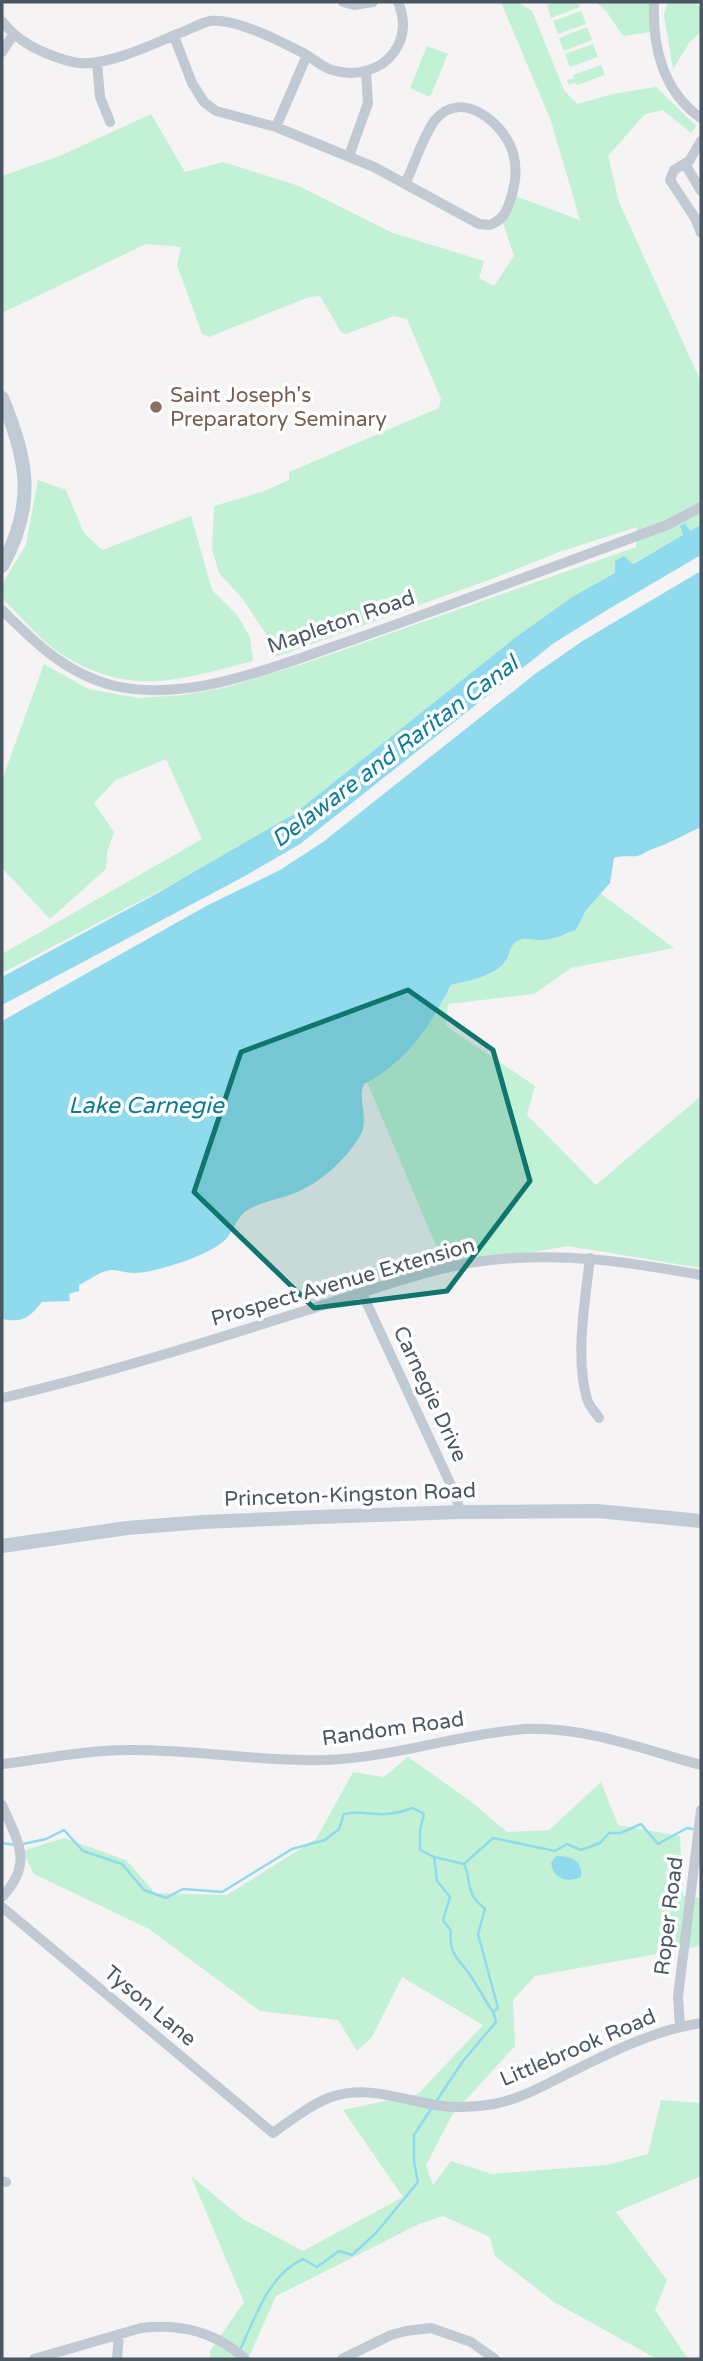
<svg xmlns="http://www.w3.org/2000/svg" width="703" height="2361" font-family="'Varela Round',sans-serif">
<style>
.green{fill:#c3f1d5}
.water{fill:#90daee}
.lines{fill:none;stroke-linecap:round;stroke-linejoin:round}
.stream{stroke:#90daee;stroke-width:2.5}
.street{stroke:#c1cad2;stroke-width:10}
.secondary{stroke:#c1cbd6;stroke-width:14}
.marked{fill:#0f766e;fill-opacity:0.2;stroke:#0f766e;stroke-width:5;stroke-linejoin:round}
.education-dot{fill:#8d6e63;stroke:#fff;stroke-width:2.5}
.labels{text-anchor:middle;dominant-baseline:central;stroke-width:7;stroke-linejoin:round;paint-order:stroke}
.education-label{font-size:21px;fill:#785e54;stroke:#fff;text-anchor:start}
.street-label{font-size:21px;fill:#4a5661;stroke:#fff}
.water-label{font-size:23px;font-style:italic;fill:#0c7c9b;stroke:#fff}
</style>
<rect width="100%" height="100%" fill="#f5f3f3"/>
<path class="green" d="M501 2H518L532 11 564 90 577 104 613 94 656 87 696 126 691 133 663 110 645 114 608 156 619 202 701 382V525L690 531 685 523 680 526 684 535 572 597 516 637 294 814 215 862 2 973V954L202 839 166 759 116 780 94 803 114 832 107 852 106 869 50 919 2 868V780L44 664 88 689 139 698 183 695 227 687 306 663 636 547 637 527 559 552 494 578 276 657 266 634 242 598 219 573 212 549 214 506 262 492 289 480V472L439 408 441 399 407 319 394 316 346 334 341 332 320 296 309 297 209 337 202 334 177 265 181 247 146 244 2 313V176L62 155 151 114 185 172 223 162 299 186 393 233 484 261 479 278 494 286 514 256 501 217 512 195 580 220 551 121Z
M555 2H577L580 7 551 18 547 5Z
M595 2H649L651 32 623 36 606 11Z
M668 2H695L701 8V32L689 43 673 69 664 15Z
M581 11 586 24 558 34 553 21Z
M587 27 592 40 564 51 559 38Z
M593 44 598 57 570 67 565 54Z
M427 46 448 54 430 97 410 88Z
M601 65 605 75 577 85 575 82 569 85 567 80 574 78 573 75Z
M38 480 66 490 84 533 102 550 191 516 212 590 237 615 250 637 253 661C178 680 132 698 61 654 43 643 18 614 2 598V584L26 545Z
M600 893 674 948 571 968 534 994 448 1004 446 1026 535 1086 527 1115 596 1185 701 1096V1268L568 1246 445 1267 367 1082C406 1066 433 1020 451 985L487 975 505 962 512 946 517 940 526 938 541 940 559 937 576 930 586 910Z
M408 1757 469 1800 507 1832 549 1830 601 1782 618 1825 680 1836 683 1896 701 1898V1946L535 1976 513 2000 515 2046 452 2115 426 2165 433 2185 451 2161 492 2174 607 2165 648 2154 661 2100 701 2103V2176L616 2212 667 2280 655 2310 688 2359H657L554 2302 495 2256 490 2237 443 2216 419 2224 276 2296 248 2359H210V2351L244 2302 191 2176 243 2219 303 2251 403 2197 343 2110 418 2094 483 2025 402 1977 372 2037 357 2051 338 2020 260 2011 149 1929 34 1874 22 1851 64 1838 126 1860 155 1893 227 1895 316 1839 353 1772 384 1777Z"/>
<path class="water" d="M685 523 690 531 701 525V555L607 610 554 643 300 844 245 876 2 1005V977L156 894 294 814 516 637 572 597 615 573V561L624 556 633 564 683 535 680 526Z
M701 571V827C685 834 670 843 653 849 648 850 643 855 637 856 629 857 623 855 614 858L610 883 586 910 576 930C565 934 555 939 544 940 535 941 525 936 517 941 510 945 510 954 506 960 495 977 469 980 451 985 430 1026 407 1063 364 1084 357 1099 370 1120 360 1136 346 1160 318 1185 292 1194 276 1200 260 1202 246 1211 236 1218 233 1233 224 1241 212 1251 190 1260 176 1264 163 1268 147 1273 133 1273 126 1273 119 1270 112 1270 99 1271 90 1280 79 1285V1291L69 1294 70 1301 42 1302C29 1318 23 1323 2 1319V1021L208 905 280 870 323 842 535 674 584 640Z
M556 1856C571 1856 583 1860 581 1877 566 1883 554 1879 551 1863Z"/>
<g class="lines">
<path class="stream" d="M2 1843 16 1845
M23 1844 46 1839 64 1830 83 1851 122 1864 144 1890 166 1898 183 1889 222 1892 292 1849 325 1840 339 1829 344 1814C359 1810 364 1814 378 1814 390 1815 402 1812 413 1808L424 1814 420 1830V1850L434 1857 464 1864 493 1838 555 1851 567 1844 581 1850 600 1843 609 1833H621L641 1824 658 1844 687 1828 692 1829
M434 1857 437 1881 450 1897 443 1920 451 1931C448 1951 457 1958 468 1972 477 1985 484 1999 493 2012
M435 2103 463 2061 496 2022 493 2012 498 2008 478 1934 485 1909C482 1906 478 1903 476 1900 467 1890 470 1875 464 1864
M240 2350C255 2318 269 2274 303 2259L317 2267 339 2251 352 2255 376 2233 418 2182 414 2162V2135L431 2109"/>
<path class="street" d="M343 2 354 5 373 2
M654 2C652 46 663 92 701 118
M2 21C14 37 30 47 48 54 58 58 69 62 79 63 108 66 153 44 180 33 189 30 200 23 210 21 236 18 282 42 305 54 314 59 322 67 332 70 354 77 381 71 394 52 405 37 405 19 398 2
M174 36 192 83 204 102 216 111 276 127 374 167 479 224 490 225C502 220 506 213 510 201 515 185 518 170 513 153 504 123 462 88 435 120 423 136 414 166 405 184
M2 52 13 35
M97 62 100 97 110 122
M276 127 307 55
M701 141 689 161 674 170 670 180 695 218 701 233
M349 156 368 103 366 72
M685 164 701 191
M2 610C35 643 68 675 115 686 184 702 267 670 332 647 376 632 419 616 463 600 531 575 599 550 667 525L701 507
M590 1258C585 1301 575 1357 587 1399 589 1406 595 1412 599 1418
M362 1293 456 1496 460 1512
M2 1398C109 1373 212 1340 317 1307 372 1290 433 1266 491 1260 564 1252 629 1262 701 1275
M2 1764C44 1759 86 1750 129 1750 194 1749 259 1762 325 1760 392 1758 458 1734 525 1729 584 1726 645 1750 701 1765
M2 1805C18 1842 34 1863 2 1897
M2 1907 273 2133C291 2120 310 2105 331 2097 365 2086 393 2097 425 2103 447 2108 472 2108 494 2104 524 2098 550 2082 577 2069 615 2050 659 2029 701 2023
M680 2026 678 1997 701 1810
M2 2181 6 2182
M34 2359 141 2328C179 2323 217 2332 245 2359
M117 2359 119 2334
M342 2359 391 2335 406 2331 431 2328 471 2342 495 2359"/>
<path class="secondary" d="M2 398C28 460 36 504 2 566
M2 1546 127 1528 203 1522 318 1517 460 1512 597 1511 701 1521"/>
</g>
<path class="marked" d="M408 990 493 1050 530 1181 447 1291 314 1308 194 1192 241 1052Z"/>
<circle class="education-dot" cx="156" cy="407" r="7"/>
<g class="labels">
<g class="education-label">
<text x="170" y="395">Saint Joseph's<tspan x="170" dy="24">Preparatory Seminary</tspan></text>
</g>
<g class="street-label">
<text transform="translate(341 622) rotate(-19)">Mapleton Road</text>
<text transform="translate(343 1282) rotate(-16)">Prospect Avenue Extension</text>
<text transform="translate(430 1394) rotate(65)">Carnegie Drive</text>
<text transform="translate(350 1495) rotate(-2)">Princeton-Kingston Road</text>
<text transform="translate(393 1729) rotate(-8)">Random Road</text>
<text transform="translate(669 1916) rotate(-83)">Roper Road</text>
<text transform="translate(150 2006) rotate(40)">Tyson Lane</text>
<text transform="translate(578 2048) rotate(-23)">Littlebrook Road</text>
</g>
<g class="water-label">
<text transform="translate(395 752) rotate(-37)">Delaware and Raritan Canal</text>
<text x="146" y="1106">Lake Carnegie</text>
</g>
</g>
<rect width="703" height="2361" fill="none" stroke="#4a5661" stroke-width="7"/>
</svg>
